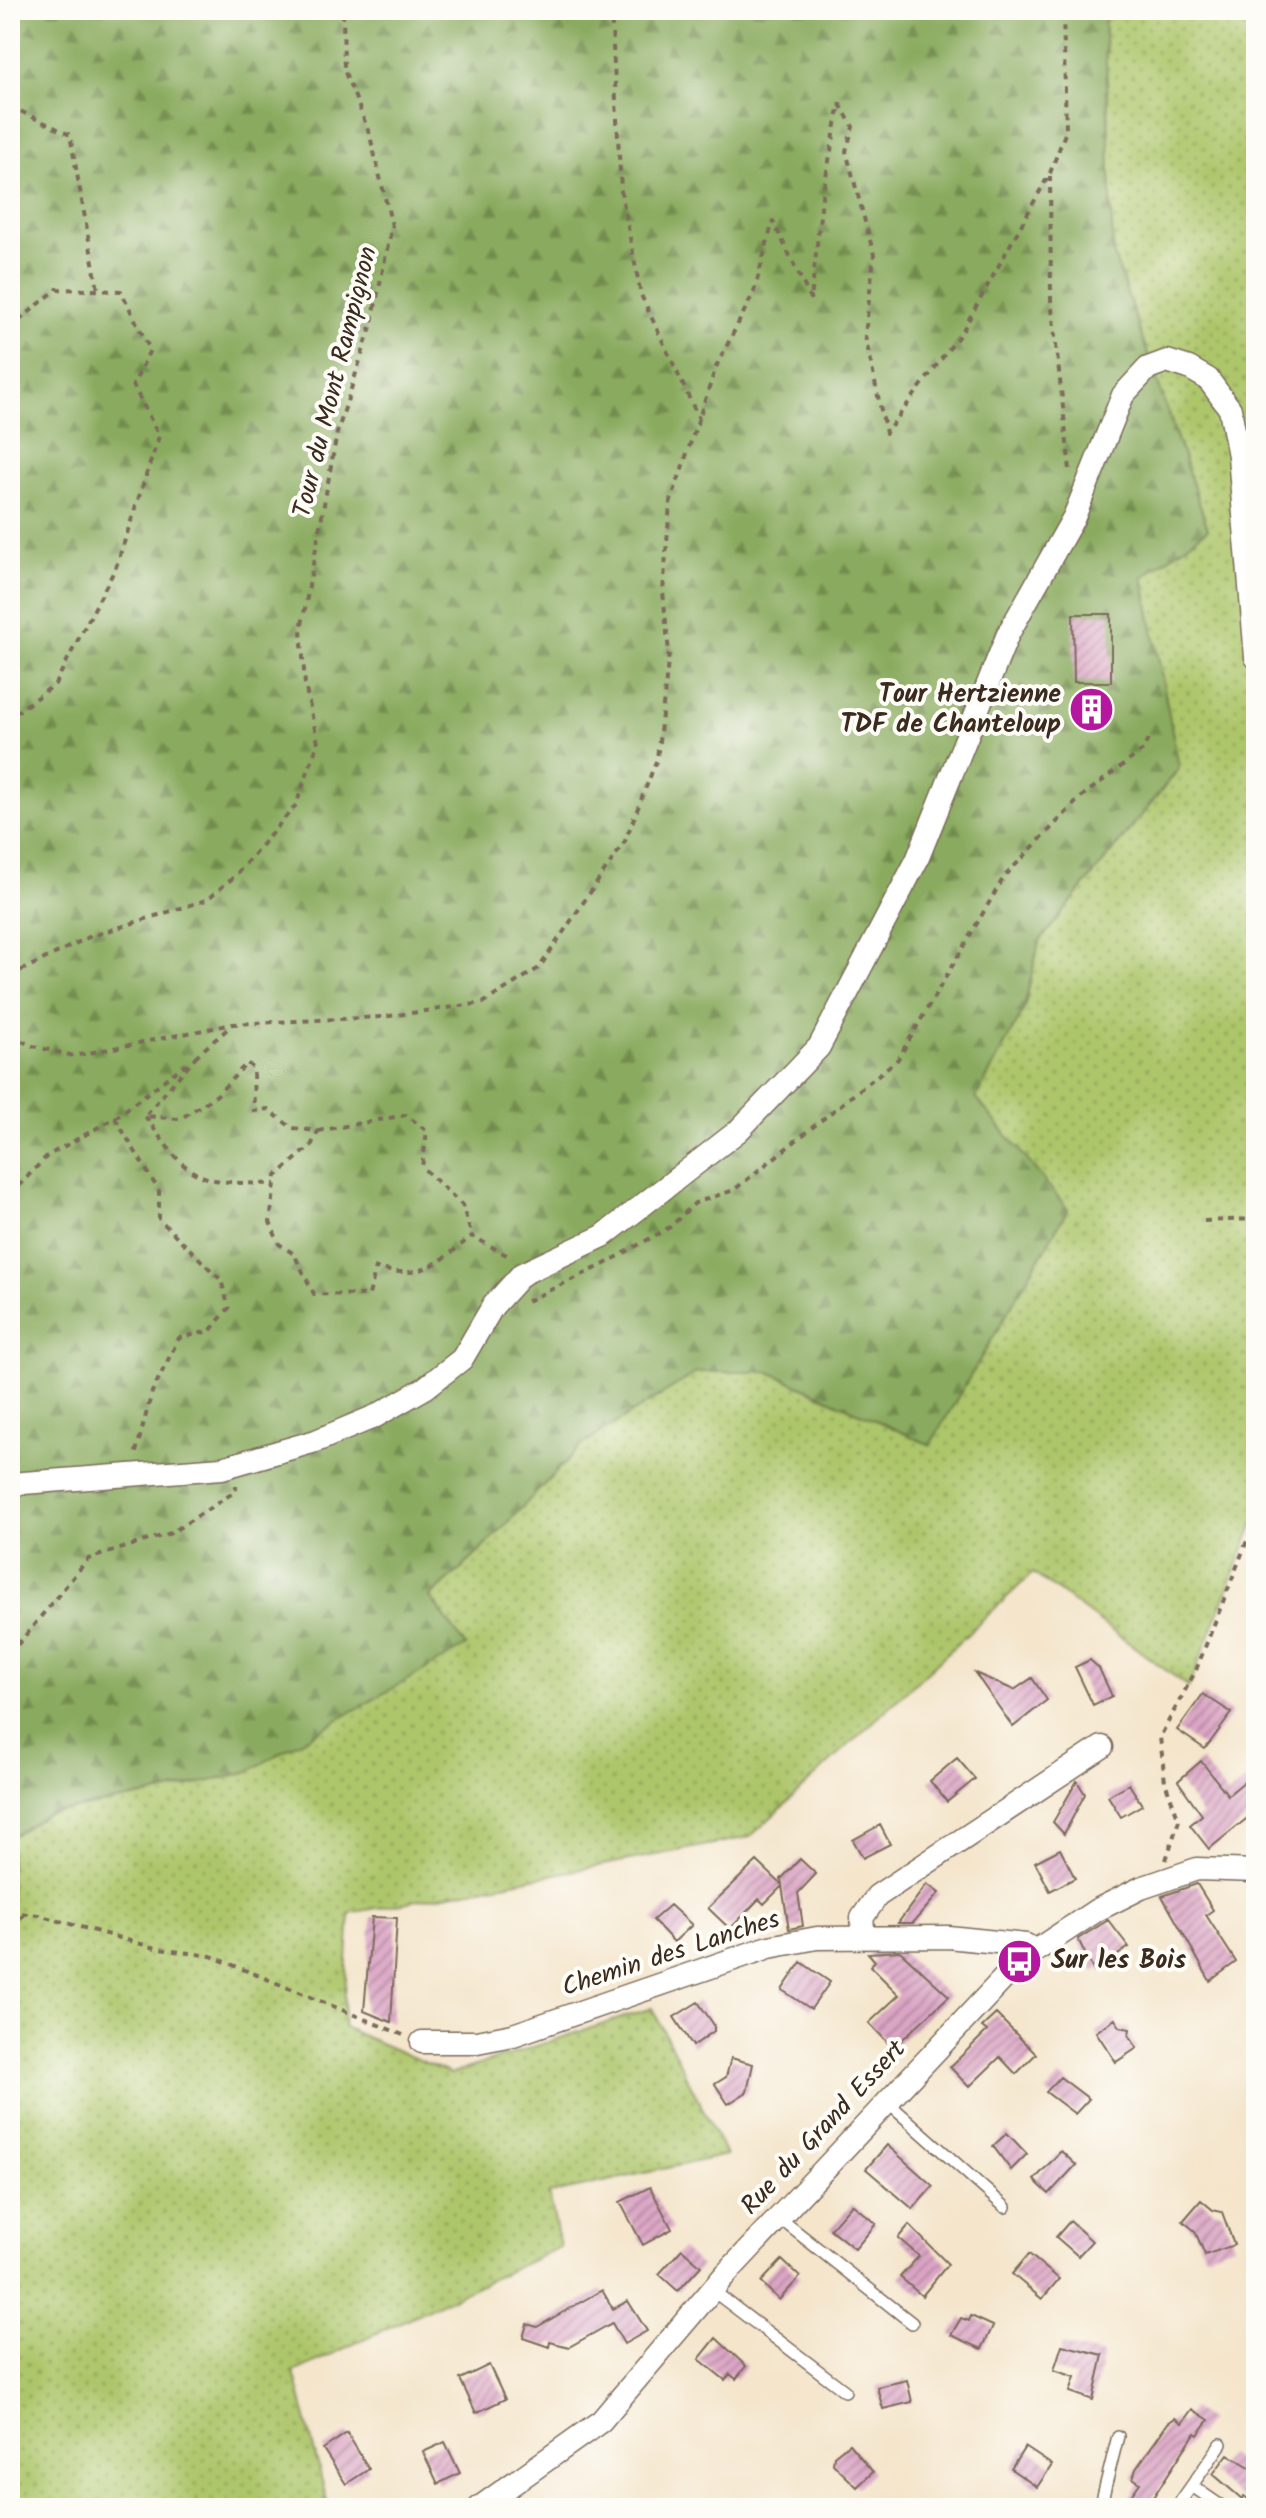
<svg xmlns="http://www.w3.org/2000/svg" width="1266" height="2518" font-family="Kalam,sans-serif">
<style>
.grass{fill:url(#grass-dots);stroke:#747844;stroke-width:2}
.forest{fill:url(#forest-firs);stroke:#626a3e;stroke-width:2}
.building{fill:url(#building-hatch)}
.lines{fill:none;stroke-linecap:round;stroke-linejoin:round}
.service-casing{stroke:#7c6b5b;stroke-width:14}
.minor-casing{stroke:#7c6b5b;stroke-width:25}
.path{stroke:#7c6b5b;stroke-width:4;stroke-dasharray:6 6;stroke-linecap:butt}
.service{stroke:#fff;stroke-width:11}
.minor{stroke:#fff;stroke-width:22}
.labels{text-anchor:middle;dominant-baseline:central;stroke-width:8;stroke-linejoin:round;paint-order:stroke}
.street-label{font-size:26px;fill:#3b2a1e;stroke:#fdfcf7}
.poi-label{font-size:26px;font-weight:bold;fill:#3b2a1e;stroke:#fdfcf7;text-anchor:end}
</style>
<defs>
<pattern id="grass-dots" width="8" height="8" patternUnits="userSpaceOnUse" patternTransform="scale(2)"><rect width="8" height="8" fill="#adc66b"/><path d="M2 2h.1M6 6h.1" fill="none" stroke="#8ea157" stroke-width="1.8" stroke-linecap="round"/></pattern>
<pattern id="forest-firs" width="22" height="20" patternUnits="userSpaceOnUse" patternTransform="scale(2)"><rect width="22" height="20" fill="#8aab5f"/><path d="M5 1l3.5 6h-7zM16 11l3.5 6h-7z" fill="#728b4e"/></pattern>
<pattern id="building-hatch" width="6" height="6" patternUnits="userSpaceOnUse" patternTransform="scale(2)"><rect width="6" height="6" fill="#dba5c5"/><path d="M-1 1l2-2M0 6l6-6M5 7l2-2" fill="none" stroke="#b3879f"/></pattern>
</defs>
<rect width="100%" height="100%" fill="#fdfcf7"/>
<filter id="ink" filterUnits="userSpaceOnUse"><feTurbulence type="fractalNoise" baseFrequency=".0125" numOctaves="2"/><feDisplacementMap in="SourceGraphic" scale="16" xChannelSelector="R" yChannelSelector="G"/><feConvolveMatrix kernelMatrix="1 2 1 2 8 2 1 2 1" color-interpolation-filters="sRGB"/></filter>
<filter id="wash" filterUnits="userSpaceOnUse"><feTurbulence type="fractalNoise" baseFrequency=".006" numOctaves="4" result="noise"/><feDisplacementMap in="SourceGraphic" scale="32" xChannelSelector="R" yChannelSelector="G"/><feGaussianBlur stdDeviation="1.8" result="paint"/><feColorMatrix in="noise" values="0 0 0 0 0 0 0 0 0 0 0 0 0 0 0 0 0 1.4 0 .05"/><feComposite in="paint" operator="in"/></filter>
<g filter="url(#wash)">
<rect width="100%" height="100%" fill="#f4e5cb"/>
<path class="grass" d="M1104 10H1256V508L1243 509 1256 631V1158L1249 1163 1256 1189V1518L1189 1687 1033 1573 750 1837 350 1913 343 2027 451 2074 652 2008 726 2155 549 2194 560 2247 294 2372 329 2508H10V1838L46 1814 170 1791 465 1645 430 1597 477 1554 583 1444 697 1372H770L930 1445 976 1098 1024 1009 1039 942 1179 769 1143 577 1208 529 1113 253Z"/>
<path class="forest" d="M10 10H1104L1113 253 1208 529 1143 577 1179 768 1039 942 1024 1009 976 1098 1068 1209 930 1445 770 1372H697L583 1444 477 1554 430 1597 466 1646 247 1772 170 1791 46 1814 10 1838Z"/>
<g id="blocks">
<path class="building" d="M1073 614H1111V682H1074Z
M1091 694 1102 709 1101 717 1094 721 1085 719 1082 711Z
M1090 1660 1099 1668 1112 1696 1093 1705 1075 1667Z
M975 1673 1014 1690 1032 1678 1047 1700 1013 1727Z
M1203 1694 1232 1713 1205 1749 1177 1730Z
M957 1758 975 1779 947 1802 930 1781Z
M1201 1761 1228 1795 1256 1772V1811L1209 1849 1190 1825 1202 1815 1178 1781Z
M1077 1781 1085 1794 1064 1834 1053 1822Z
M1129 1784 1142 1805 1121 1817 1108 1796Z
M880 1825 890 1844 863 1858 853 1840Z
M1060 1849 1075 1878 1050 1891 1035 1862Z
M800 1859 816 1874 798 1893 803 1926 789 1929 782 1886 764 1904 759 1899 730 1929 708 1908 757 1861 782 1885 781 1879Z
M927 1884 939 1893 913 1923H898Z
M1197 1884 1213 1910 1206 1915 1236 1962 1210 1981 1162 1896Z
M670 1905 692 1925 674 1942 653 1920Z
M372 1917 397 1918 391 2022 364 2011Z
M1108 1920 1129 1947 1094 1972 1078 1939Z
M900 1951 949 1996 893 2048 869 2023 899 1995 870 1966 875 1961 868 1953Z
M801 1962 830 1982 811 2009 782 1990Z
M698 2002 714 2025V2031L693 2046 674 2017Z
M996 2014 1036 2054 1016 2074 1000 2057 969 2087 950 2067 987 2031 982 2027Z
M1115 2019 1120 2027 1130 2029 1129 2035 1137 2048 1116 2062 1096 2032Z
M731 2058 753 2064 747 2092 728 2104 715 2084 726 2077Z
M1060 2077 1089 2099 1075 2114 1046 2092Z
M1007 2133 1027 2154 1011 2170 993 2146Z
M887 2145 933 2186 913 2209 866 2169Z
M1061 2151 1076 2165 1049 2194 1034 2180Z
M650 2187 672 2229 643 2245 620 2202Z
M1201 2200 1213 2210 1222 2212 1234 2245 1205 2255 1195 2231 1183 2221Z
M852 2204 876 2224 855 2249 830 2229Z
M1070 2221 1092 2241 1078 2256 1056 2237Z
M909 2225 948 2264 922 2296 900 2277 919 2256 898 2238Z
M682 2249 701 2266 678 2291 659 2274Z
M1029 2254 1059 2279 1042 2299 1012 2274Z
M782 2260 800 2277 779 2300 761 2282Z
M602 2290 613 2309 628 2301 647 2331 624 2344 612 2323 569 2347 550 2342 549 2347 523 2338 527 2324 537 2327Z
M971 2316 993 2326 982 2349 951 2335 961 2318 969 2321Z
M716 2338 746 2366 736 2379 730 2374 725 2380 699 2359Z
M1062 2345 1103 2355 1093 2400 1070 2392 1075 2377 1054 2370Z
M489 2365 505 2399 476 2413 460 2379Z
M907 2380 912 2402 883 2409 877 2387Z
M1192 2409 1209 2420 1198 2435 1195 2433 1146 2508 1130 2497 1140 2483 1133 2478 1136 2469 1168 2423 1175 2418 1182 2423Z
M347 2433 369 2469 346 2484 323 2449Z
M445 2442 460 2473 438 2484 423 2452Z
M849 2444 873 2472 857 2487 833 2464 834 2456Z
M1025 2447 1052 2465 1037 2487 1011 2469Z
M1228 2454 1256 2471V2505L1244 2496 1242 2499 1213 2474Z"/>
</g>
</g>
<g filter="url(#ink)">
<use href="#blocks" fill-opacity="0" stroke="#7c6b5b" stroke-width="2"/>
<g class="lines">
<defs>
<path id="service" d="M886 2101 1005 2207
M778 2217 912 2323
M712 2290 845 2391
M1192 2486 1224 2508
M1100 2508 1118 2436
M1176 2508 1221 2444"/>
<path id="minor" d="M10 1484 222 1468 316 1441 376 1416 425 1388 462 1359 493 1306 522 1274 603 1236 738 1131 819 1047 917 860 1008 634 1074 517 1123 395 1148 368 1167 361 1189 368 1208 379 1230 409 1239 456 1256 657
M864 1936 862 1918 877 1896 1102 1747
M422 2042H477L513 2035 769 1947 817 1938 948 1937 1026 1945 1033 1949
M479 2508 601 2421 724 2276 1020 1961 1097 1910 1141 1888 1197 1869 1256 1871"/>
</defs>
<use href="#service" class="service-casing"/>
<use href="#minor" class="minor-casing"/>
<path class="path" d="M611 10 621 191 641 295 699 419
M10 110 14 108 70 135 98 290
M1050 176 1051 300 1070 470
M10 328 57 289 121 291 150 350 133 385 159 436 116 567 55 684 10 717
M10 976 89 937 206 900 234 877 296 805 318 743 305 685 301 630 337 433 371 326 392 226 369 132 344 70 343 10
M10 1036 33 1046 74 1056 233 1024 382 1017 483 1003 539 968 625 841 657 759 669 653 663 592 670 504 716 367 754 292 773 221 811 300 822 197 840 104 853 127 846 151 874 255 865 336 886 433 963 330 1050 173 1066 131 1063 10
M197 1055 145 1116 180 1119 217 1095 247 1063 253 1068 254 1111 268 1109 292 1128 318 1131 311 1146 276 1176 270 1222 279 1244 294 1254 314 1294 369 1295 376 1268C423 1280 437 1264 472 1236L512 1258
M195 1057 231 1026
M145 1116C191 1182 194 1182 275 1184
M115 1118 159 1191V1219L221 1280 229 1308 210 1331 179 1338 152 1392 135 1456
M318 1131 406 1115 427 1131 422 1167 462 1205 472 1236
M10 1195 47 1156 115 1118 188 1062
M1204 1221 1256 1219
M527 1301 603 1265 670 1227 695 1203 734 1190 898 1059 1004 877 1081 797 1143 750 1149 737
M10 1654 88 1559 171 1533 236 1491V1485
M1166 1860 1179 1820 1165 1782 1160 1737 1196 1670 1256 1518
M10 1912 38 1915 159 1949 211 1956 403 2035
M10 1925 24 1915"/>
<use href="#service" class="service"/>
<use href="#minor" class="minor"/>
</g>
</g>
<defs>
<symbol id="building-disc" viewBox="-11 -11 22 22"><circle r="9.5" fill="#b5179e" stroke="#fdfcf7"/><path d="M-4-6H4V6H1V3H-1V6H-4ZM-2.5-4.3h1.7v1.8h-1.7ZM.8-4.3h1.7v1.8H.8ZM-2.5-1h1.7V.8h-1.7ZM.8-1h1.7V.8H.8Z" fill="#fff"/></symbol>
<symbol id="bus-disc" viewBox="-11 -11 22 22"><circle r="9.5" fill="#b5179e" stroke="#fdfcf7"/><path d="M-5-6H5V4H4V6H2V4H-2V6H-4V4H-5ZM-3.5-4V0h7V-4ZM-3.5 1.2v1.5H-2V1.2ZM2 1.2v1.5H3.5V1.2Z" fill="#fff"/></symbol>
</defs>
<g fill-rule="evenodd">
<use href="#building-disc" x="1066" y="684" width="51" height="51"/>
<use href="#bus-disc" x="994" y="1936" width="51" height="51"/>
</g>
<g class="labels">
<g class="street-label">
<text transform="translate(336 382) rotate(-76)">Tour du Mont Rampignon</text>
<text transform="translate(671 1954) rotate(-18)">Chemin des Lanches</text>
<text transform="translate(824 2128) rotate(-47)">Rue du Grand Essert</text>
</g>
<g class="poi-label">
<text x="1061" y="695">Tour Hertzienne<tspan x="1061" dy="30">TDF de Chanteloup</tspan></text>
<text x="1051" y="1961" text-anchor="start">Sur les Bois</text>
</g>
</g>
<rect width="1266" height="2518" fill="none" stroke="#fdfcf7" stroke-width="40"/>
</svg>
